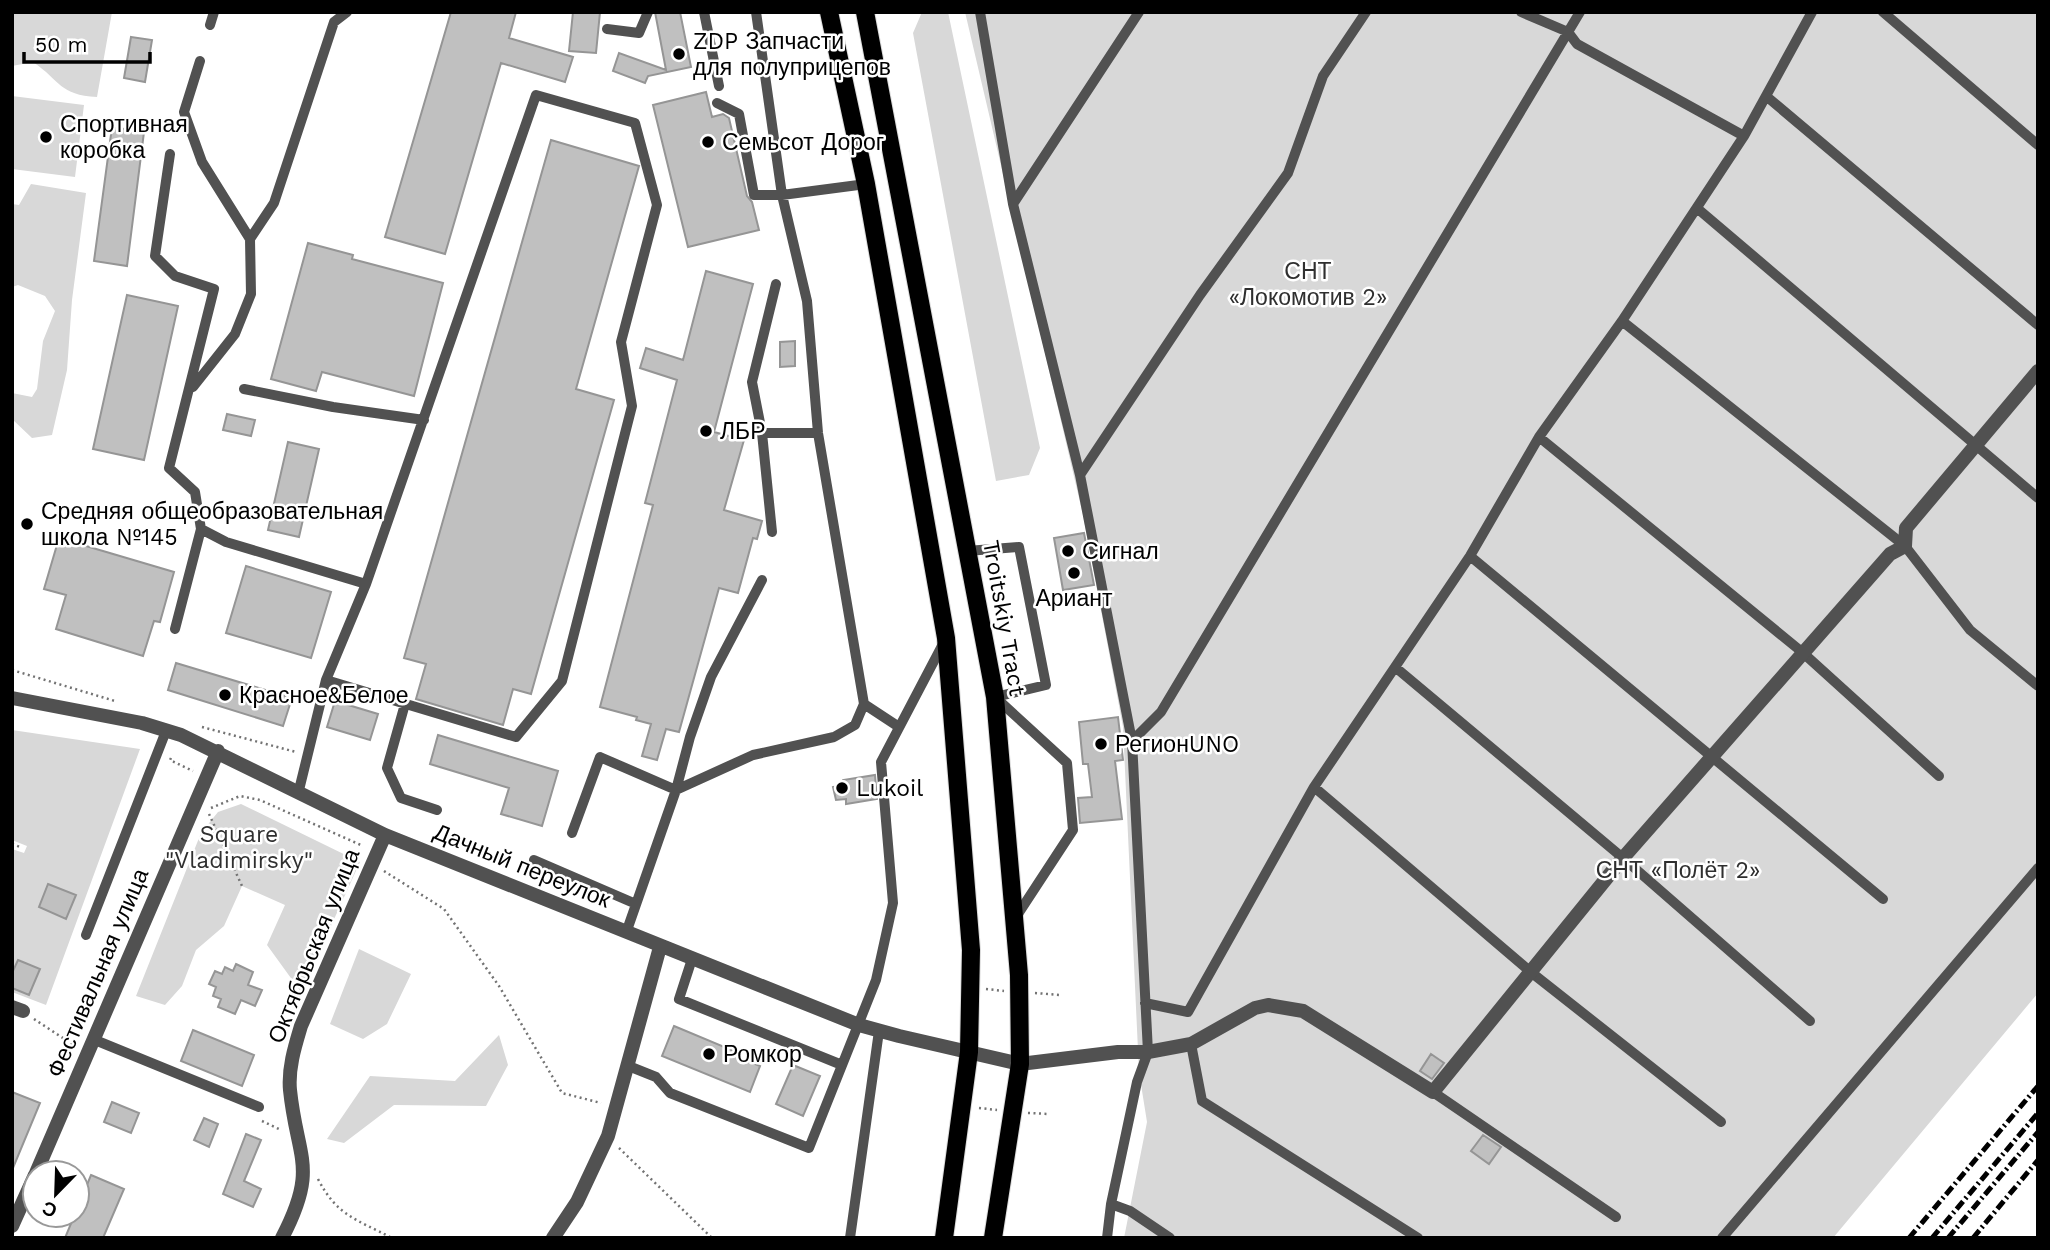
<svg xmlns="http://www.w3.org/2000/svg" width="2050" height="1250" font-family="'Work Sans',sans-serif">
<style>
.green{fill:#d8d8d8}
.building{fill:#c0c0c0;stroke:#959595;stroke-width:2}
.lines{fill:none;stroke-linecap:round;stroke-linejoin:round}
.primary-casing{stroke:#dbdbdb;stroke-width:20}
.path{stroke:#737373;stroke-width:2.5;stroke-dasharray:2 3.5;stroke-linecap:butt}
.service{stroke:#515151;stroke-width:10}
.minor{stroke:#515151;stroke-width:14}
.primary{stroke:#000;stroke-width:18}
.rail{stroke:#000;stroke-width:5;stroke-dasharray:10 3.5 2 3.5;stroke-linecap:butt}
.poi-dot{fill:#000;stroke:#fff;stroke-width:2.5}
.labels{text-anchor:middle;dominant-baseline:central;stroke-width:5;stroke-linejoin:round;paint-order:stroke}
.poi-label{font-size:23px;fill:#000;stroke:#fff;text-anchor:start}
.park-label{font-size:23px;fill:#2f2f2f;stroke:#fff}
.street-label{font-size:23px;fill:#000;stroke:#fff}
</style>
<rect width="100%" height="100%" fill="#fff"/>
<path class="green" d="M12 12H112L97 97C59 95 61 81 33 62L12 66Z
M922 12H948L1040 448 1029 475 996 481 913 33Z
M965 12H2038V993L1833 1238H1124L1147 1122 1139 1072 1123 727 1083 515Z
M12 96 84 105 75 177 12 169Z
M31 184 86 193 72 300 67 370 52 435 32 438 12 419V393L32 397 37 389 43 341 55 311 45 296 18 285 12 287V204L19 205Z
M12 730 140 749 46 1005 12 992V849L24 853 27 846 12 840Z
M241 804 360 862 301 992 267 945 285 905 242 886 224 926 196 950 182 986 165 1005 136 996 201 833 218 812Z
M359 949 411 974 387 1024 363 1039 330 1024Z
M499 1035 508 1065 486 1106 394 1105 344 1143 327 1139 370 1076 455 1081Z"/>
<path class="building" d="M451 12H516L509 38 573 57 565 82 501 63 445 254 385 237Z
M573 12H600L596 53 569 51Z
M655 12H680L691 67 648 76 645 83 613 71 619 53 666 70Z
M131 37 152 40 145 82 124 78Z
M706 92 712 117 723 114 729 118 747 196 752 202 759 230 688 247 653 105Z
M112 127 144 132 127 266 94 261Z
M551 140 639 166 576 389 614 400 531 694 513 689 503 725 416 699 426 664 404 658Z
M308 243 353 255 352 259 443 283 414 396 322 372 316 391 271 379Z
M706 271 753 284 714 432 744 440 724 510 762 521 757 539 753 538 738 593 719 588 679 732 666 729 657 760 642 756 651 724 636 720 637 717 600 707 653 505 645 503 677 380 640 368 646 348 683 360Z
M127 295 178 306 144 460 93 449Z
M795 341V366L780 367V342Z
M227 414 255 420 251 436 223 430Z
M288 442 319 449 299 537 268 530Z
M1084 533 1094 585 1063 590 1054 538Z
M59 538 174 572 160 622 154 621 143 656 56 629 66 595 44 589Z
M246 566 331 592 311 658 226 633Z
M176 663 292 698 283 726 168 690Z
M335 701 378 714 370 740 327 727Z
M1118 717 1123 760 1115 761 1122 819 1080 823 1078 798 1092 797 1088 764H1083L1079 722Z
M438 735 558 771 542 826 501 814 509 788 430 764Z
M875 775 877 799 846 804V799L836 800 833 787 843 785V780Z
M48 884 76 895 66 919 39 907Z
M18 960 40 969 29 995 12 988V973Z
M236 964 253 972 248 985 262 990 255 1006 241 1000 235 1014 218 1007 221 999 213 996 216 987 209 984 215 971 222 974 225 967 233 971Z
M674 1026 734 1051 733 1055 760 1066 750 1092 662 1056Z
M193 1030 254 1055 242 1086 181 1061Z
M1431 1054 1444 1063 1432 1079 1420 1071Z
M793 1065 820 1076 803 1116 776 1104Z
M12 1092 40 1103 13 1168H12Z
M112 1102 139 1113 131 1133 104 1122Z
M204 1118 218 1124 209 1147 194 1140Z
M246 1134 261 1140 244 1181 261 1189 253 1207 223 1194Z
M1483 1135 1501 1147 1489 1164 1471 1151Z
M91 1175 124 1189 103 1238H65Z"/>
<g class="lines">
<defs>
<path id="primary" d="M829 12 866 184 946 638 971 950 969 1052 944 1238
M865 12 995 697 1019 975 1020 1064 993 1238"/>
</defs>
<use href="#primary" class="primary-casing"/>
<path class="path" d="M12 670 115 701
M202 727 296 752
M171 758 170 760 193 771
M211 808 240 796 260 800 363 846
M209 814 242 886
M12 844 20 847
M384 871 444 909 499 986 562 1093 601 1103
M986 989 1004 991
M1035 993 1060 995
M34 1019 75 1046
M979 1108 997 1110
M1028 1113 1049 1114
M262 1121 281 1130
M619 1148 712 1238
M318 1179C337 1216 356 1219 392 1238"/>
<path class="service" d="M704 12 719 86
M756 12 782 195 807 301 818 433 864 704 899 727
M980 12 1013 204 1080 475 1132 741 1148 1052 1137 1082 1111 1204 1130 1211 1170 1238
M1521 12 1568 32 1577 44 1744 136 1812 12
M1883 12 2038 145
M210 25 214 12
M607 29 639 33 648 12
M200 61 184 112 202 162 250 239
M1766 96 2038 325
M717 103 739 114 754 195H782L866 184
M170 154 155 256 175 276 214 289 169 468 195 492 201 529 226 542 366 584
M1013 204 1139 12
M1698 209 2038 498
M1622 321 1905 546 1970 630 2038 686
M193 387 235 334 251 294 250 239 274 203 334 22 347 12
M244 389 333 407 424 420
M762 433H818
M1539 437 1802 652 1939 776
M1080 475 1200 295 1288 173 1323 76 1366 12
M772 532 762 433 752 382 776 284
M967 551 1019 547 1046 685 995 697
M1470 556 1883 899
M175 629 201 529
M1395 667 1623 858 1810 1021
M995 697 1067 763 1073 830 1016 917
M405 704 387 768 401 798 437 810
M1132 741 1161 712 1580 12
M1314 787 1532 973 1721 1122
M299 790 326 680 366 584 536 95 635 123 657 205 621 342 632 406 562 681 516 737 326 680
M676 790 690 737 711 677 762 580
M676 790 753 755 834 737 855 725 864 704
M572 833 600 757 676 790 626 933
M534 860 636 904
M86 935 166 731
M692 959 679 999 842 1065
M1145 1003 1188 1012 1314 787 1470 556 1539 437 1622 321 1744 136
M95 1040 259 1107
M1191 1044 1202 1101 1418 1238
M626 1065 656 1077 670 1093 809 1148 876 980 893 903 881 762 944 642
M1433 1092 1616 1217
M850 1238 879 1031
M1107 1238 1111 1204
M1722 1238 2038 868"/>
<path class="minor" d="M12 698 142 723 181 735 385 835 859 1025 899 1036 1020 1064 1118 1052H1148L1191 1044 1255 1008 1268 1005 1303 1011 1433 1092 1623 858 1890 554 1905 546 1906 528 2038 371
M12 1007 23 1011
M36 1173 218 751
M12 1226 35 1175
M282 1238C319 1167 297 1159 290 1090 288 1068 295 1046 301 1026L385 835
M553 1238 577 1202 608 1136 660 947"/>
<use href="#primary" class="primary"/>
<path class="rail" d="M1909 1238 2038 1086
M1932 1238 2038 1113
M1948 1238 2038 1132
M1973 1238 2038 1160"/>
</g>
<g class="poi-dot">
<circle cx="679" cy="54" r="7"/>
<circle cx="46" cy="137" r="7"/>
<circle cx="708" cy="142" r="7"/>
<circle cx="706" cy="431" r="7"/>
<circle cx="27" cy="524" r="7"/>
<circle cx="1068" cy="551" r="7"/>
<circle cx="1074" cy="573" r="7"/>
<circle cx="225" cy="695" r="7"/>
<circle cx="1101" cy="744" r="7"/>
<circle cx="842" cy="788" r="7"/>
<circle cx="709" cy="1054" r="7"/>
</g>
<g class="labels">
<g class="poi-label">
<text x="693" y="41">ZDP Запчасти<tspan x="693" dy="26">для полуприцепов</tspan></text>
<text x="60" y="124">Спортивная<tspan x="60" dy="26">коробка</tspan></text>
<text x="722" y="142">Семьсот Дорог</text>
<text x="720" y="431">ЛБР</text>
<text x="41" y="511">Средняя общеобразовательная<tspan x="41" dy="26">школа №145</tspan></text>
<text x="1082" y="551">Сигнал</text>
<text x="1074" y="598" text-anchor="middle">Ариант</text>
<text x="239" y="695">Красное&amp;Белое</text>
<text x="1115" y="744">РегионUNO</text>
<text x="856" y="788">Lukoil</text>
<text x="723" y="1054">Ромкор</text>
</g>
<g class="park-label">
<text x="1308" y="271">СНТ<tspan x="1308" dy="26">«Локомотив 2»</tspan></text>
<text x="239" y="834">Square<tspan x="239" dy="26">"Vladimirsky"</tspan></text>
<text x="1678" y="870">СНТ «Полёт 2»</text>
</g>
<g class="street-label">
<text transform="translate(1004 618) rotate(80)">Troitskiy Tract</text>
<text transform="translate(522 866) rotate(22)">Дачный переулок</text>
<text transform="translate(314 946) rotate(-68)">Октябрьская улица</text>
<text transform="translate(98 973) rotate(-67)">Фестивальная улица</text>
</g>
</g>
<rect width="2050" height="1250" fill="none" stroke="#000000" stroke-width="28"/>
<g transform="translate(56 1194) rotate(203)"><circle r="33" fill="#ffffff" stroke="#999999" stroke-width="2"/>
<path d="M0-5L12 26L0 18L-12 26Z" fill="#000000"/>
<text y="-10" font-size="19" font-weight="bold" text-anchor="middle" fill="#000000">С</text>
</g>
<path d="M24 52v10h126v-10" fill="none" stroke="#000000" stroke-width="3.5"/>
<text x="35" y="52" font-size="21" fill="#000000" stroke="#ffffff" stroke-width="5" paint-order="stroke">50 m</text>
</svg>
